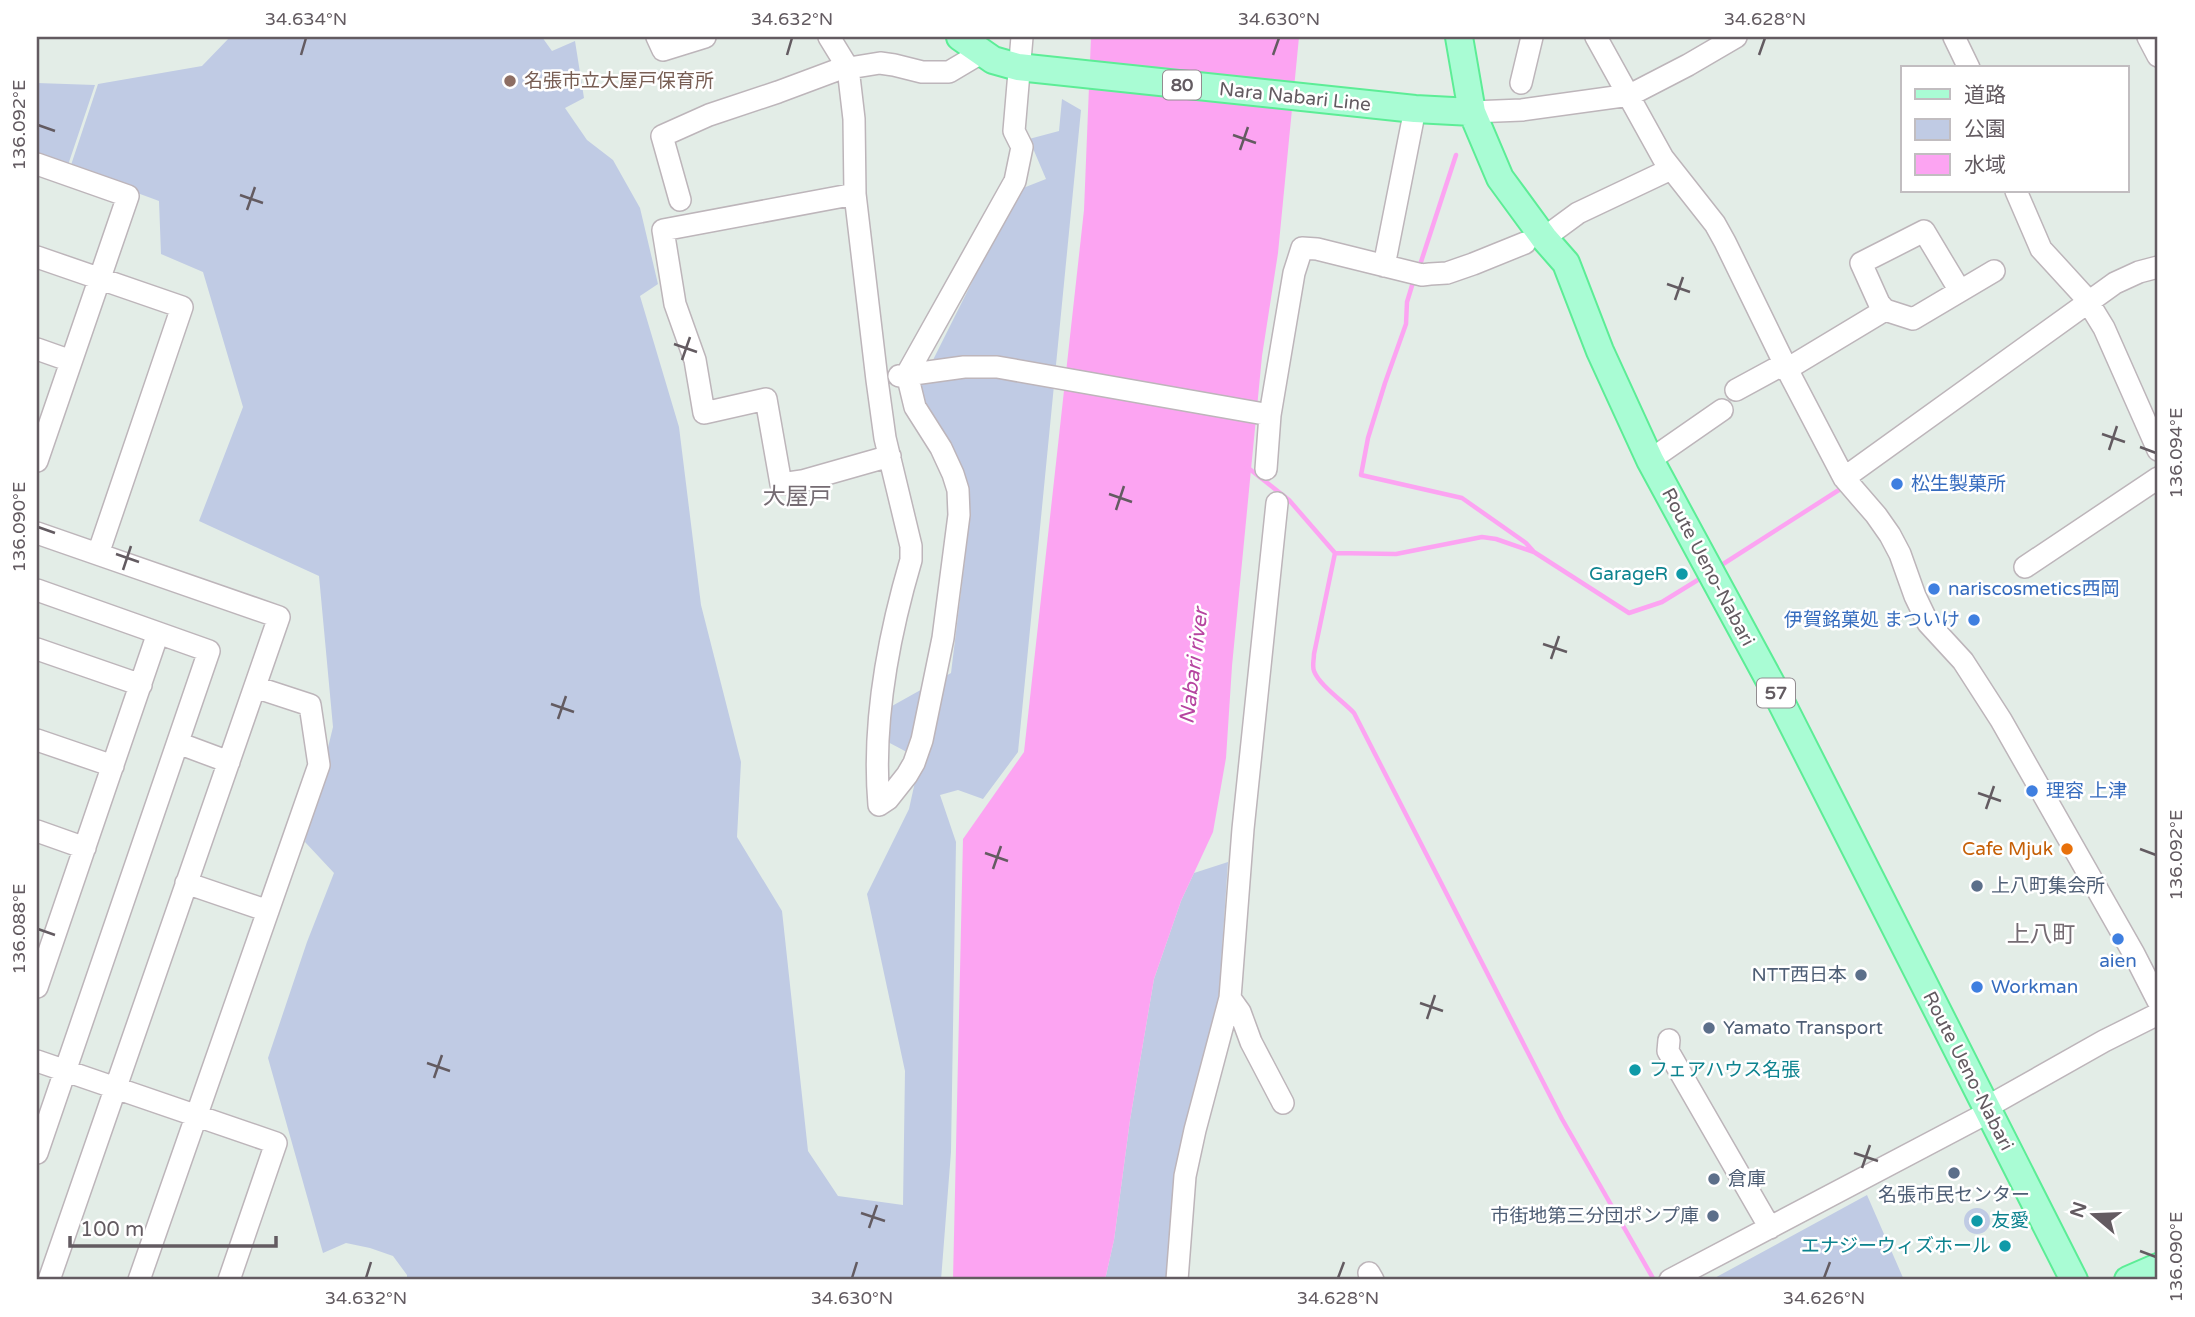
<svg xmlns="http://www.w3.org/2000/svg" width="2195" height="1317" font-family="'Varela Round','Noto Sans JP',sans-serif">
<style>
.green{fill:#c0cbe4}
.water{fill:#fca4f2}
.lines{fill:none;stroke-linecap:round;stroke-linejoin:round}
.stream{stroke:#fca4f2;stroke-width:4.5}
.minor-casing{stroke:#bdb5ba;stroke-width:24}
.major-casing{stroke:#5ced96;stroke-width:30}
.minor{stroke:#fff;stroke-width:21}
.major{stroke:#a9fcd4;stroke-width:26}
.ticks{fill:none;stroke:#635b61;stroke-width:2.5}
.education-dot{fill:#8d6e63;stroke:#fff;stroke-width:2.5}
.shop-dot{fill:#3f7fe0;stroke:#fff;stroke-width:2.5}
.culture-dot{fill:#0f9aa8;stroke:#fff;stroke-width:2.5}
.food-dot{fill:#e8710a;stroke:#fff;stroke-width:2.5}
.service-dot{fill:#5c6f8a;stroke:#fff;stroke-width:2.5}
.labels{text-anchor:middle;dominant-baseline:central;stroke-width:5;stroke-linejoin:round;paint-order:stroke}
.shield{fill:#fff;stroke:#928c90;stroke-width:2}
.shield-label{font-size:18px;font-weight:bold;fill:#635b61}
.education-label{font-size:19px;fill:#785e54;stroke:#fff;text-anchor:start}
.street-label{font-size:19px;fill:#635b61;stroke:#fff}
.shop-label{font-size:19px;fill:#366cbe;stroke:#fff;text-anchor:start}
.culture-label{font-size:19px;fill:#0d838f;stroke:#fff;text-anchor:end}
.food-label{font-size:19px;fill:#c56008;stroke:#fff;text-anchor:end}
.service-label{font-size:19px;fill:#4e5e75;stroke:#fff;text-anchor:start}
.water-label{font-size:21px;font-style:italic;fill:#b644a0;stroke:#fff}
.quarter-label{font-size:23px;fill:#756c73;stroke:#fff}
.neatline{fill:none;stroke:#635b61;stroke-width:2.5}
.ticks-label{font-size:18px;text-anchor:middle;fill:#635b61}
</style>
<rect width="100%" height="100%" fill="#e3ede7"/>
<path class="green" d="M230 37H542L552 51 575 41 584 98 565 108 587 140 613 160 640 208 658 284 640 296 679 427 701 605 741 762 737 837 782 911 808 1151 838 1196 903 1205 905 1071 867 894 909 809 920 759 886 741 892 706 951 673 966 550 918 390 1018 190 1046 179 1029 139 1059 131 1062 99 1081 110 1018 752 983 799 958 790 940 795 956 842 951 1152 941 1280H407V1275L393 1256 370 1248 346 1243 323 1253 268 1058 307 942 334 873 305 842 333 727 319 576 199 521 243 407 203 272 161 254 159 201 70 168 98 84 202 66Z
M37 83 95 85 67 168 37 158Z
M1228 862 1219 994 1203 1076 1171 1280H1105L1114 1240 1130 1120 1154 979 1181 901 1194 873Z
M1867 1195 1904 1280H1711Z
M1964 1221a13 13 0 1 1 26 0a13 13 0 1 1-26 0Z"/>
<path class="water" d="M1091 37H1299L1278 253 1262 356 1232 666 1226 758 1213 832 1181 901 1154 979 1130 1120 1114 1240 1105 1280H953L963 839 1024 752 1084 210Z"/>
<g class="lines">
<path class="stream" d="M1419 268 1456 155
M1414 279 1407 302 1406 324 1385 383 1368 438 1361 475 1462 498 1526 543 1534 552
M1247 467 1289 500 1335 553 1314 654C1314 660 1312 666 1314 671 1319 685 1344 702 1354 713L1562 1119 1654 1280
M1335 553 1396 554 1482 537 1496 539 1534 552 1629 613 1662 602 1701 578
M1720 566 1842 488"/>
<defs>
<path id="minor" d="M657 37 663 50 705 37
M829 37 848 68 854 119 855 194 877 380 885 438 911 546V560C888 638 872 724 879 805
M1596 37 1663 158 1715 224 1725 242 1787 369 1844 478 1876 515 1890 535 1900 554 1915 596 1928 623 1963 661 2001 720 2134 954 2158 1001
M1954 37 1969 68
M2148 37 2158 56
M1521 83 1532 37
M1472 112 1522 110 1630 95 1688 65 1736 37
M37 164 128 196 37 461
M2016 191 2041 249 2085 297 2104 328 2158 450
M855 194 663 230 675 304 695 360 704 413 766 399 781 484 802 481 890 456
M680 200 662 136 709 115 778 92 837 70 880 63 894 65 922 72H949L981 53
M1544 238 1578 213 1671 169
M37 257 182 307 98 554
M1384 266 1415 109
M1885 310 1879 303 1861 263 1924 231 1960 291
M37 349 71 361
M1787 369 1885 310 1913 319 1994 271
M899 376 964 367H997L1270 415
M1736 390 1784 364
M1650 460 1722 410
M1266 469 1270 415 1294 273 1302 248 1317 249 1422 275 1430 274 1447 273 1473 264 1525 243
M1844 478 2115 283 2139 272 2158 267
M37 533 279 617 49 1280
M2025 567 2158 478
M37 590 209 651 37 1153
M37 649 141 685
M37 740 113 766
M178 743 229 762
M879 805 888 799 907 775 914 763 922 740 943 638 959 515 958 490 953 474 941 448 915 407 907 374 1015 181 1022 147 1014 131 1022 37
M37 831 85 848
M186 883 268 911
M37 987 158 633
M1230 998 1240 1012 1251 1042 1283 1103
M1669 1040 1668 1051 1770 1228
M37 1061 276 1143 229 1280
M1987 1107 2104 1041 2158 1014
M1369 1273 1373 1280
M139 1280 319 765 310 705 255 687
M1177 1280 1185 1176 1195 1130 1230 998 1243 829 1277 503
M1670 1280 1989 1112"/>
<path id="major" d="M960 37 993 60 1018 67 1415 109 1472 112
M1459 37 1472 112 1500 178 1544 238 1566 263 1600 351 1650 460 1779 698 2074 1280
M2128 1280 2158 1267"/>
</defs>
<use href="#minor" class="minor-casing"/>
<use href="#major" class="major-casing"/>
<use href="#minor" class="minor"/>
<use href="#major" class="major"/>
</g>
<path class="ticks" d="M301 55 306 38M787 55 792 38M1273 55 1279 38M1759 55 1765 38M38 125 55 131M1233 135 1256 143M1240 150 1248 127M240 195 263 203M247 210 255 187M1667 284 1690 292M1675 300 1683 277M674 344 697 352M682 360 690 337M2102 434 2125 442M2140 447 2156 453M2109 450 2117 426M1109 494 1132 502M1116 510 1124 486M38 527 55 533M116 554 139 562M123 570 131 546M1543 644 1567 652M1551 659 1559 636M551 704 574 712M558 719 566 696M1978 793 2001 801M1986 809 1994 786M2140 849 2156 855M985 853 1008 861M993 869 1001 846M38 929 55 935M1420 1003 1443 1011M1427 1019 1435 995M427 1063 450 1071M434 1078 442 1055M1854 1153 1878 1161M1862 1168 1870 1145M861 1213 885 1221M869 1228 877 1205M2140 1251 2156 1257M366 1278 371 1262M852 1278 857 1262M1338 1278 1344 1262M1824 1278 1830 1262"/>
<circle class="education-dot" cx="510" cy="81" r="7"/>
<g class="shop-dot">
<circle cx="1897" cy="484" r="7"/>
<circle cx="1934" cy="589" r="7"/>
<circle cx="1974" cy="620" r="7"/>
<circle cx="2032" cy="791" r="7"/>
<circle cx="2118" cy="939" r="7"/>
<circle cx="1977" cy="987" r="7"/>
</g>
<g class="culture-dot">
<circle cx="1682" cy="574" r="7"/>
<circle cx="1635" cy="1070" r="7"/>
<circle cx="1977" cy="1221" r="7"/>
<circle cx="2005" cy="1246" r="7"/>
</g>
<circle class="food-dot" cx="2067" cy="849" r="7"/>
<g class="service-dot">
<circle cx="1977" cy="886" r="7"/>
<circle cx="1861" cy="975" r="7"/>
<circle cx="1709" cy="1028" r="7"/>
<circle cx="1954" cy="1173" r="7"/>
<circle cx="1714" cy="1179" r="7"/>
<circle cx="1713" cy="1216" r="7"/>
</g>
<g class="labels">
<g class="shield">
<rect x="1163" y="70.5" width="38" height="29" rx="5"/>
<rect x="1757" y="678.5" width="38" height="29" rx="5"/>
</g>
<g class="shield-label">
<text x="1182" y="85">80</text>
<text x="1776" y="693">57</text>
</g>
<g class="education-label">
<text x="524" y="81">名張市立大屋戸保育所</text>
</g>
<g class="street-label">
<text transform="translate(1295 97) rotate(6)">Nara Nabari Line</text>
<text transform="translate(1708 567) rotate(62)">Route Ueno-Nabari</text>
<text transform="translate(1968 1071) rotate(63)">Route Ueno-Nabari</text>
</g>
<g class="shop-label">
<text x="1911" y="484">松生製菓所</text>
<text x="1948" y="589">nariscosmetics西岡</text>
<text x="1960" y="620" text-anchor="end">伊賀銘菓処 まついけ</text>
<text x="2046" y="791">理容 上津</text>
<text x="2118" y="961" text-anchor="middle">aien</text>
<text x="1991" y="987">Workman</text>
</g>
<g class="culture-label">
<text x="1668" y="574">GarageR</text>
<text x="1649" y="1070" text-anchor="start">フェアハウス名張</text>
<text x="1991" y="1221" text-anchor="start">友愛</text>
<text x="1991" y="1246">エナジーウィズホール</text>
</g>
<g class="food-label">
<text x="2053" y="849">Cafe Mjuk</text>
</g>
<g class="service-label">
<text x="1991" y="886">上八町集会所</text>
<text x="1847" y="975" text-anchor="end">NTT西日本</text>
<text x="1723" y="1028">Yamato Transport</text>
<text x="1728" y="1179">倉庫</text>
<text x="1954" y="1195" text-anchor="middle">名張市民センター</text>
<text x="1699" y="1216" text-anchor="end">市街地第三分団ポンプ庫</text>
</g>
<g class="water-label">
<text transform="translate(1194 666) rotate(-83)">Nabari river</text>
</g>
<g class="quarter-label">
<text x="797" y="497">大屋戸</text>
<text x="2041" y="935">上八町</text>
</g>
</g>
<rect width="2195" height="1317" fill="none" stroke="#ffffff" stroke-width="77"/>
<rect x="1901" y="66" width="228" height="126" fill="#ffffff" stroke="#c1bdc0" stroke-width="2"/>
<rect x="1915" y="89" width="35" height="10" fill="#a9fcd4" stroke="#c1bdc0" stroke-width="2"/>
<text x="1964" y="102" font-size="21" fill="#635b61">道路</text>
<rect x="1915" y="119" width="35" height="21" fill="#c0cbe4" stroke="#c1bdc0" stroke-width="2"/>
<text x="1964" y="136" font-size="21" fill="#635b61">公園</text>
<rect x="1915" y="154" width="35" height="21" fill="#fca4f2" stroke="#c1bdc0" stroke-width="2"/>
<text x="1964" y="172" font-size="21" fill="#635b61">水域</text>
<g transform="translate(2094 1215) rotate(289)" stroke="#ffffff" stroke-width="5" paint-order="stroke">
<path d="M0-5L12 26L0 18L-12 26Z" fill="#635b61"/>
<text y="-10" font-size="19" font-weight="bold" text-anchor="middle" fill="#635b61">N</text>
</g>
<path d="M70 1236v10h206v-10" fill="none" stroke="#635b61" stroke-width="3.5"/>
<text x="80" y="1236" font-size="21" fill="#635b61" stroke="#ffffff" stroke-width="5" paint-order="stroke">100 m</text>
<rect x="38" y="38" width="2118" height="1240" class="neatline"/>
<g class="ticks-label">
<text x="306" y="25">34.634°N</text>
<text x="792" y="25">34.632°N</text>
<text x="1279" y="25">34.630°N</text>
<text x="1765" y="25">34.628°N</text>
<text transform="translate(19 125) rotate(-90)" y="6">136.092°E</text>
<text transform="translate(2176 453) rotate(-90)" y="6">136.094°E</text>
<text transform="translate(19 527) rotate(-90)" y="6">136.090°E</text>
<text transform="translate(2176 855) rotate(-90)" y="6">136.092°E</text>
<text transform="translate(19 929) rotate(-90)" y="6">136.088°E</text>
<text transform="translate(2176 1257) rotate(-90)" y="6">136.090°E</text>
<text x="366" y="1304">34.632°N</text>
<text x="852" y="1304">34.630°N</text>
<text x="1338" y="1304">34.628°N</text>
<text x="1824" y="1304">34.626°N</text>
</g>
</svg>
